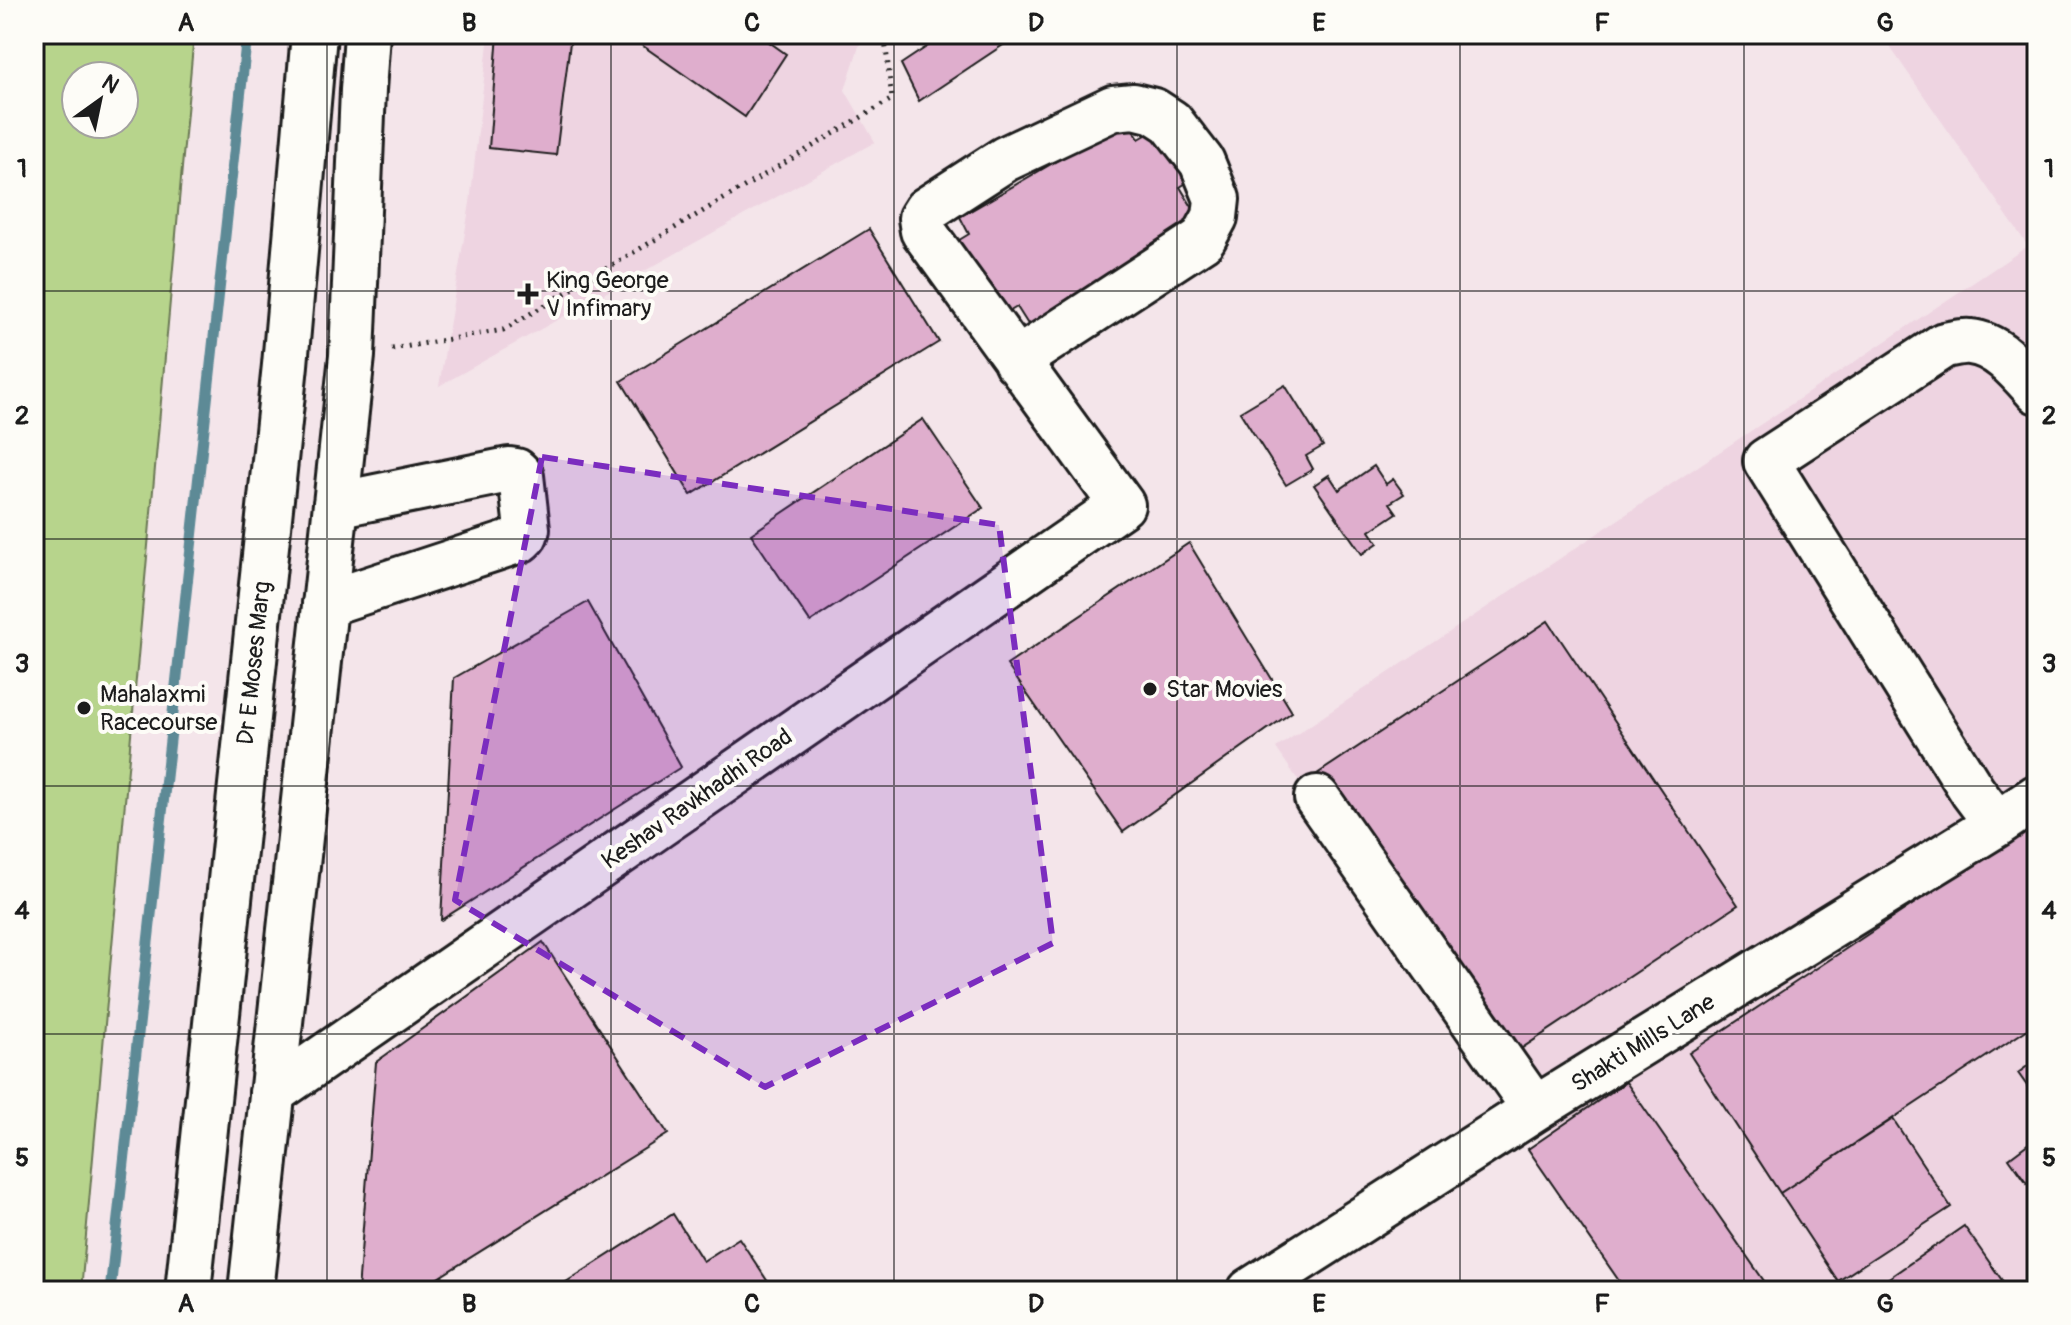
<svg xmlns="http://www.w3.org/2000/svg" width="2071" height="1325" font-family="Pangolin,sans-serif">
<style>
.built{fill:#eed4e1}
.green{fill:#b7d48c;stroke:#6a7854;stroke-width:2;fill-rule:evenodd}
.lines{fill:none;stroke-linecap:round;stroke-linejoin:round}
.stream{stroke:#5d8a96;stroke-width:11}
.building{fill:#dfaecd;stroke:#1c1c1c;stroke-width:2}
.minor-casing{stroke:#1c1c1c;stroke-width:50}
.major-casing{stroke:#1c1c1c;stroke-width:50}
.path{stroke:#1c1c1c;stroke-width:5;stroke-dasharray:2 6;stroke-linecap:butt}
.minor{stroke:#fdfcf7;stroke-width:44}
.major{stroke:#fdfcf7;stroke-width:44}
.marked{fill:#7b2cbf;fill-opacity:0.2;stroke:#7b2cbf;stroke-width:6;stroke-dasharray:16 10;stroke-linejoin:round}
.grid{fill:none;stroke:#1c1c1c;stroke-width:2;stroke-opacity:0.55}
.poi-dot{fill:#1c1c1c;stroke:#fdfcf7;stroke-width:3}
.labels{text-anchor:middle;dominant-baseline:central;stroke-width:8;stroke-linejoin:round;paint-order:stroke}
.poi-label{font-size:24px;fill:#1c1c1c;stroke:#fdfcf7;text-anchor:start}
.street-label{font-size:24px;fill:#1c1c1c;stroke:#fdfcf7}
.neatline{fill:none;stroke:#1c1c1c;stroke-width:3}
.grid-label{font-size:26px;text-anchor:middle;font-weight:bold;fill:#1c1c1c}
</style>
<rect width="100%" height="100%" fill="#f4e5ea"/>
<filter id="ink" filterUnits="userSpaceOnUse"><feTurbulence type="fractalNoise" baseFrequency=".0125" numOctaves="2"/><feDisplacementMap in="SourceGraphic" scale="16" xChannelSelector="R" yChannelSelector="G"/><feConvolveMatrix kernelMatrix="1 2 1 2 8 2 1 2 1" color-interpolation-filters="sRGB"/></filter>
<g filter="url(#ink)">
<path class="built" d="M489 34H846L860 43 845 90 875 142 439 386 470 203Z
M1881 34H2037V1291H1662L1522 1086 1513 1092 1276 748 2028 246Z"/>
<path class="green" d="M34 34H194L81 1291H34ZM76 76H124V124H76Z"/>
<g class="lines">
<path class="stream" d="M110 1291 247 34"/>
</g>
<path class="building" d="M498 34H571L556 155 489 148Z
M626 34H758L786 54 745 117Z
M946 34H1004L1009 41 919 101 901 64Z
M1127 120 1139 139 1160 127 1191 180 1180 187 1203 225 1029 326 1017 307 995 320 951 245 969 234 960 217Z
M869 229 939 342 691 495 621 381Z
M1285 385 1323 446 1306 456 1313 469 1286 485 1240 412Z
M923 419 983 508 810 622 751 534Z
M1374 466 1386 484 1393 479 1404 494 1390 503 1397 513 1370 531 1378 543 1362 554 1314 485 1329 475 1339 490Z
M1189 543 1292 712 1123 832 1007 665Z
M588 602 681 767 441 920 454 678Z
M1548 621 1738 905 1507 1058 1317 774Z
M2037 822V1023L1780 1193 1689 1053Z
M543 942 668 1134 417 1291H358L376 1062Z
M2037 1059V1100L2018 1073Z
M1626 1082 1771 1291H1626L1528 1149Z
M1893 1119 1951 1207 1838 1281 1780 1193Z
M2037 1137V1197L2009 1158Z
M673 1214 703 1261 739 1238 774 1291H552Z
M1964 1226 2006 1286 1999 1291H1870Z"/>
<g class="lines">
<defs>
<path id="minor" d="M325 604 520 540 525 535 527 529 521 476 516 471 509 470 336 505
M1317 798 1535 1109
M1997 824 1973 792 1766 461 1944 345C1952 344 1962 341 1970 342 1997 344 2020 372 2037 391
M272 1093 1122 505 923 231 921 218 926 210 1005 159 1113 108 1134 106 1154 111 1171 122 1202 162 1217 199 1215 217 1203 239 1016 361
M1250 1291 1535 1109 1997 824 2037 797"/>
<path id="major" d="M188 1291 285 365 314 34
M251 1291 352 356 363 90 367 34"/>
</defs>
<use href="#minor" class="minor-casing"/>
<use href="#major" class="major-casing"/>
<path class="path" d="M392 349 503 330 892 99 885 40 890 34"/>
<use href="#minor" class="minor"/>
<use href="#major" class="major"/>
</g>
</g>
<path class="marked" d="M542 457 999 525 1053 943 765 1087 455 900Z"/>
<path class="grid" d="M327 34V1291M611 34V1291M894 34V1291M1177 34V1291M1460 34V1291M1744 34V1291M34 291H2037M34 539H2037M34 786H2037M34 1034H2037"/>
<g class="poi-dot">
<path d="M524 282h8v8h8v8h-8v8h-8v-8h-8v-8h8z"/>
<circle cx="1150" cy="689" r="8"/>
<circle cx="84" cy="708" r="8"/>
</g>
<g class="labels">
<g class="poi-label">
<text x="546" y="280">King George<tspan x="546" dy="28">V Infimary</tspan></text>
<text x="1166" y="689">Star Movies</text>
<text x="100" y="694">Mahalaxmi<tspan x="100" dy="28">Racecourse</tspan></text>
</g>
<g class="street-label">
<text transform="translate(254 663) rotate(-84)">Dr E Moses Marg</text>
<text transform="translate(697 799) rotate(-35)">Keshav Ravkhadhi Road</text>
<text transform="translate(1643 1043) rotate(-32)">Shakti Mills Lane</text>
</g>
</g>
<rect width="2071" height="1325" fill="none" stroke="#fdfcf7" stroke-width="88"/>
<g transform="translate(100 100) rotate(33)"><circle r="38" fill="#fdfcf7" stroke="#a3a29f" stroke-width="2"/>
<path d="M0-6L14 30L0 20L-14 30Z" fill="#1c1c1c"/>
<text y="-12" font-size="22" font-weight="bold" text-anchor="middle" fill="#1c1c1c">N</text>
</g>
<rect x="44" y="44" width="1983" height="1237" class="neatline"/>
<g class="grid-label">
<text x="186" y="31">A</text>
<text x="469" y="31">B</text>
<text x="752" y="31">C</text>
<text x="1036" y="31">D</text>
<text x="1319" y="31">E</text>
<text x="1602" y="31">F</text>
<text x="1885" y="31">G</text>
<text x="22" y="177">1</text>
<text x="2049" y="177">1</text>
<text x="22" y="424">2</text>
<text x="2049" y="424">2</text>
<text x="22" y="672">3</text>
<text x="2049" y="672">3</text>
<text x="22" y="919">4</text>
<text x="2049" y="919">4</text>
<text x="22" y="1166">5</text>
<text x="2049" y="1166">5</text>
<text x="186" y="1312">A</text>
<text x="469" y="1312">B</text>
<text x="752" y="1312">C</text>
<text x="1036" y="1312">D</text>
<text x="1319" y="1312">E</text>
<text x="1602" y="1312">F</text>
<text x="1885" y="1312">G</text>
</g>
</svg>
